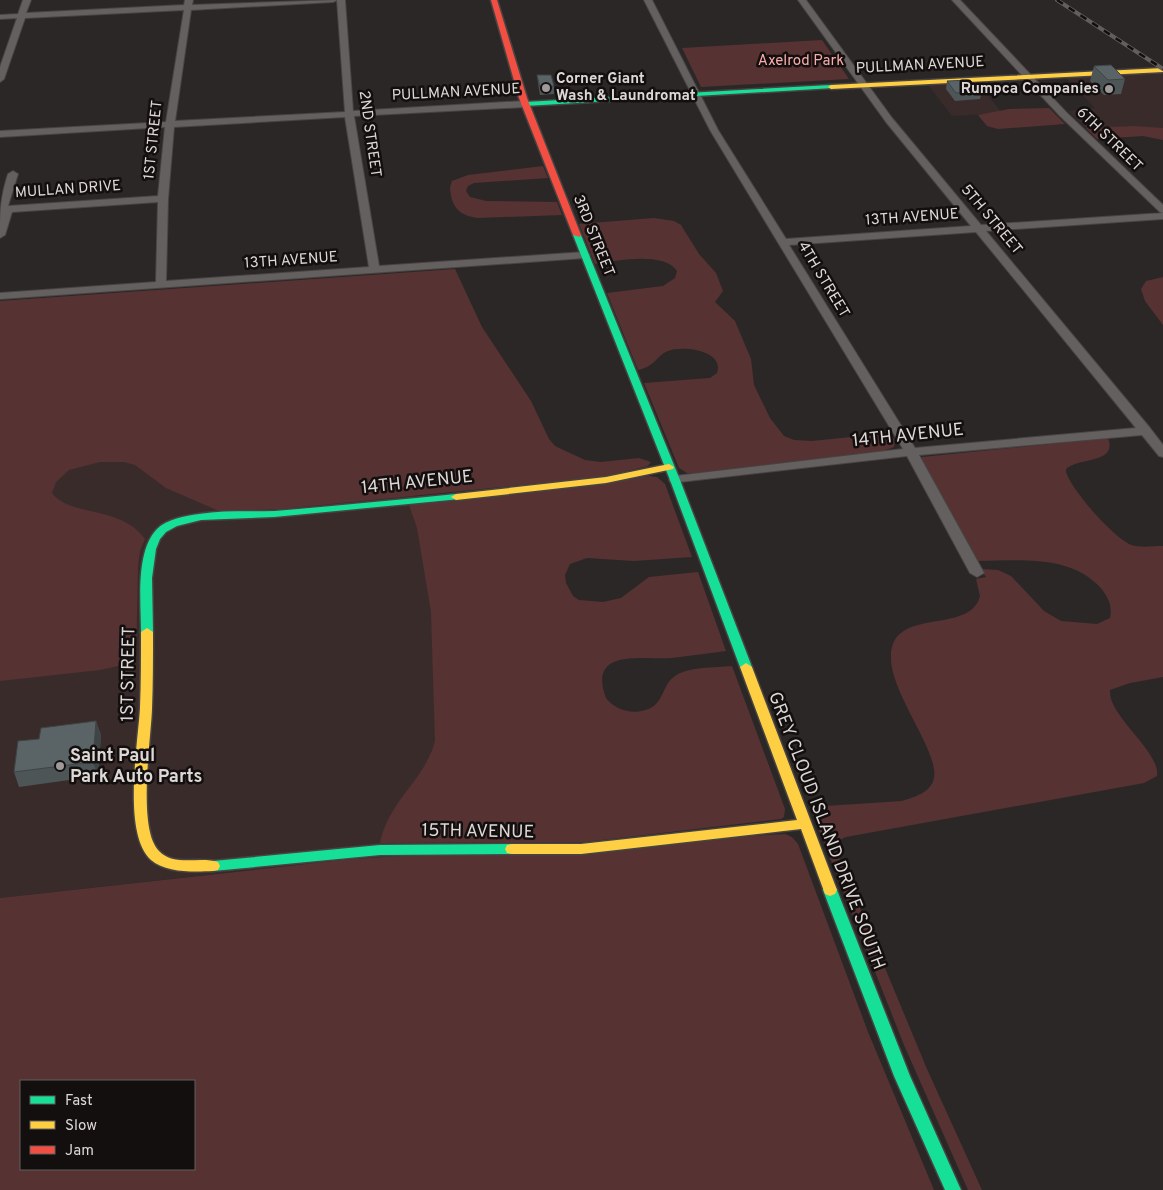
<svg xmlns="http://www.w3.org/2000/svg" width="1163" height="1190" font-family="Overpass,sans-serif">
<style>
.built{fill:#3a2b2b}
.green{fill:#563232;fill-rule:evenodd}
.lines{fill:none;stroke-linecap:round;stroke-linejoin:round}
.street-casing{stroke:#484444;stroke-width:2}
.fast-casing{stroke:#484444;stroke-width:3}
.slow-casing{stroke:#484444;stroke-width:3}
.jam-casing{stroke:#484444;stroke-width:3}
.street{fill:#646060;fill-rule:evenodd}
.fast{fill:#16e098;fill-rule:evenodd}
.slow{fill:#ffcf43;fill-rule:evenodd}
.jam{fill:#f24e42;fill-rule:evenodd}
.rail-casing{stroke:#635e5e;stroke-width:4}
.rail{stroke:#130f0f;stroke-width:2.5;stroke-dasharray:7;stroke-linecap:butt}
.wall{fill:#4d5557}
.shaded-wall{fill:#3f4547}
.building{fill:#5a6365;stroke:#3f4547}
.poi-dot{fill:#9f9999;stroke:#130f0f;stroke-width:2}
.labels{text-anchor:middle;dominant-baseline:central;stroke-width:5;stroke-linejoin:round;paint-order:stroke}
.far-park-label{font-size:15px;fill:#f9acaa;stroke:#130f0f}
.far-street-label{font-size:15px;fill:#ddd7d6;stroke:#130f0f}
.far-poi-label{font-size:15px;font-weight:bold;fill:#ddd7d6;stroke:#130f0f;text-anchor:start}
.street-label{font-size:18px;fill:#ddd7d6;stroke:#130f0f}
.poi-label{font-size:18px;font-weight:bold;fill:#ddd7d6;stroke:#130f0f;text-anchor:start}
</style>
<rect width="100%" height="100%" fill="#2c2727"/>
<path class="built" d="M1163 72V130L1093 134 1068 111 1095 108 1065 77Z
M977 82 1002 113 952 116 928 85Z
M376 275 475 856 294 865 0 898V301Z"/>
<path class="green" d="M822 40 849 79 701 87 682 48Z
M1049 108 1065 124 998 129 987 126 978 115 1009 109Z
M1134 126 1163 128V140L1143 136 1097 139 1086 128Z
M543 166 548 178 474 183 468 186 466 191 470 197 486 201 557 202 562 215 477 218C458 215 451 206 450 187L452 181 468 175Z
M654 218 674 221 681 225 699 254 716 273 723 291 715 302 735 321 751 359 754 385 770 418 784 436 794 440 812 441 890 433 895 441 894 447 883 451 695 473H687L679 468 644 383 710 378 717 373C725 350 682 345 668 351 656 356 656 366 638 370L607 293 663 286 675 278 677 271C664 251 615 261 595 264L579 224Z
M455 269 482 327 531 401 549 439 555 446 585 460 601 462 639 458 651 462 648 466 603 477 281 509 219 511 166 488 135 465 124 462H100L69 470 56 482 52 493C69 517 121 505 145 539L140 551 138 566 136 662 100 670 0 681V301Z
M1163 277V325L1145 301 1141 289 1146 281Z
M1108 438C1118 464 1078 457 1066 469V472C1072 491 1113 537 1131 545 1141 548 1153 546 1163 546V677L1130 683 1110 690C1107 715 1161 752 1157 776L1144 783 846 837C837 840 836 846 838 855L927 1069 982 1190H968L904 1045 810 807 902 801C914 797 931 793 934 778 939 751 890 693 891 657 891 605 970 636 980 596L976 579 986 577 981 569 998 570 1011 576 1044 611 1061 621 1097 624 1110 618C1113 605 1107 595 1099 586 1067 554 1018 561 977 561L921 460 922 457Z
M649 476 657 477 665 484 692 557 634 561 587 558 570 564 565 575 566 583 573 596 579 600 603 602 621 598 649 577 698 572 726 651C709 653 690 656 672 658 643 660 587 647 606 698 616 712 640 717 655 705 664 697 664 683 675 676 690 666 715 668 732 666L785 809 784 817 781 819 585 842 380 843C389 800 425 780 435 741L431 612 417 528 409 505Z
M785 834 792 837 798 844 868 1032 934 1190H0V898L352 859ZM21 1081H194V1169H21Z"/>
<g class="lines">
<defs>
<path id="street" d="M23 0H31L26 13 184 5 185 0H193L192 5 337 0 333 2 191 10 175 121 345 112 337 0H345L353 111 525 101 529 104 525 107 354 116 379 266 585 252 590 255 585 258 0 299V293L156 282 158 202 12 212 5 235 0 238C0 213 0 199 8 174L13 171 18 174 8 206 158 196 165 127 0 137V131L166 122 184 10 25 18 4 79 0 82V67L17 18 0 19V15L18 14ZM345 117 369 267 166 281 168 199 174 127Z
M644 0H652L718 130 786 239 971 226 886 122 798 0H806L892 118 981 225 1163 213V219L986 231 1150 428 1163 445V457L1159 456 1142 435 919 455 984 573 977 577 970 573 907 456 671 483 669 480 671 477 675 476 903 449 710 130ZM976 232 1136 428 915 448 789 245Z
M952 0H960L1066 112 1163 205V213L1160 212 1060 116Z"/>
<path id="fast" d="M831 85 833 86V88L525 106 521 104 525 102Z
M574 233 581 235 680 480 752 667 750 670 746 671 740 667 670 480 573 235Z
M456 494 461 497 460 499 274 517 201 520 177 526 166 532 160 539 156 549 152 578 153 632 147 636 141 632C141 602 135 552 157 529 167 519 185 516 199 514 224 510 249 512 275 511 335 506 396 500 456 494Z
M512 844 517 845 519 849 517 853 512 854 380 855 213 871 208 870 206 866 208 862 213 861 380 845Z
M830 884 835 886 837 890 910 1076 961 1190H945L894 1076 823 890 825 886Z"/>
<path id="slow" d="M1163 68V72L831 89 828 87 831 85Z
M669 464 674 467 673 469 606 483 456 500 451 497 456 494 606 477Z
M147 628 153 632C153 657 153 683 152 709 151 739 137 829 159 851 174 867 200 856 218 862L220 866 218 870 213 871C194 872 166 873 151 860 122 834 138 744 140 708 141 683 141 657 141 632Z
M746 663 752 667 837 890 835 894 830 896 825 894 801 829 581 854H512L507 853 505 849 507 845 512 844H581L797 820 740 667Z"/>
<path id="jam" d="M491 0H497L527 98 581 235 580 237 573 235 519 98Z"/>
</defs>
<use href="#street" class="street-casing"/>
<use href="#fast" class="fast-casing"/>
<use href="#slow" class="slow-casing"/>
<use href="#jam" class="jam-casing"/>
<use href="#street" class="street"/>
<use href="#fast" class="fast"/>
<use href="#slow" class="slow"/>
<use href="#jam" class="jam"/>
<defs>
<path id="rail" d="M1057 0 1163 69"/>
</defs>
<use href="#rail" class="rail-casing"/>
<use href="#rail" class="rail"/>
</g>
<path class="wall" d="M1094 66 1125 79 1121 94 1104 95 1090 81Z
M537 75 554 86V94L540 95 538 83Z
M947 81 982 92 980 99 955 101 946 89Z
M96 721 101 735 98 776 19 787 14 772 39 739Z"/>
<path class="shaded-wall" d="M96 721 101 735 98 776 93 762Z"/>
<path class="building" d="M1111 65 1125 79 1108 80 1094 66Z
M537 75H551L554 86 540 87Z
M970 80 982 92 956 93 947 81Z
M96 721 93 762 14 772 18 741 39 739 41 728Z"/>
<g class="poi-dot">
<circle cx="546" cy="88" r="5"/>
<circle cx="1109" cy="89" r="5"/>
<circle cx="60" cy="766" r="5"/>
</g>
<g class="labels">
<g class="far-park-label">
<text x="801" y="61">Axelrod Park</text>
</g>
<g class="far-street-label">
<text transform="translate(920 66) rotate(-3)">PULLMAN AVENUE</text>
<text transform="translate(456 93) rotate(-3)">PULLMAN AVENUE</text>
<text transform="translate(369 134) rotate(82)">2ND STREET</text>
<text transform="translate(154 140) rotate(-84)">1ST STREET</text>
<text transform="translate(1109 140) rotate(44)">6TH STREET</text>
<text transform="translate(68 190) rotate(-4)">MULLAN DRIVE</text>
<text transform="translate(912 218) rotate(-4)">13TH AVENUE</text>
<text transform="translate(991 220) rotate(50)">5TH STREET</text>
<text transform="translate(593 236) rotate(68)">3RD STREET</text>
<text transform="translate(291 261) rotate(-4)">13TH AVENUE</text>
<text transform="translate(823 280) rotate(59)">4TH STREET</text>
</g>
<g class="far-poi-label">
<text x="556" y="79">Corner Giant<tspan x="556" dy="17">Wash &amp; Laundromat</tspan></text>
<text x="1099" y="89" text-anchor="end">Rumpca Companies</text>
</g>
<g class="street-label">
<text transform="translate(908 436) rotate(-6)">14TH AVENUE</text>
<text transform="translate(417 483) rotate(-6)">14TH AVENUE</text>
<text transform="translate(129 674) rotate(-89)">1ST STREET</text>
<text transform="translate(826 831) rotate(69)">GREY CLOUD ISLAND DRIVE SOUTH</text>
<text transform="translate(478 832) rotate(1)">15TH AVENUE</text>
</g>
<g class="poi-label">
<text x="70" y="756">Saint Paul<tspan x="70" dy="21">Park Auto Parts</tspan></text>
</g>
</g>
<rect x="20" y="1080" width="175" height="90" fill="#130f0f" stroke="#645f5f"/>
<rect x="30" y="1096" width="25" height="8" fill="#16e098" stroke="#645f5f"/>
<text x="65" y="1105" font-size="15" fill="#ddd7d6">Fast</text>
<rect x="30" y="1121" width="25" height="8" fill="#ffcf43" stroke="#645f5f"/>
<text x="65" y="1130" font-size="15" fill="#ddd7d6">Slow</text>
<rect x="30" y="1146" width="25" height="8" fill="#f24e42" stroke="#645f5f"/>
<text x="65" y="1155" font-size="15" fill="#ddd7d6">Jam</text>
</svg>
